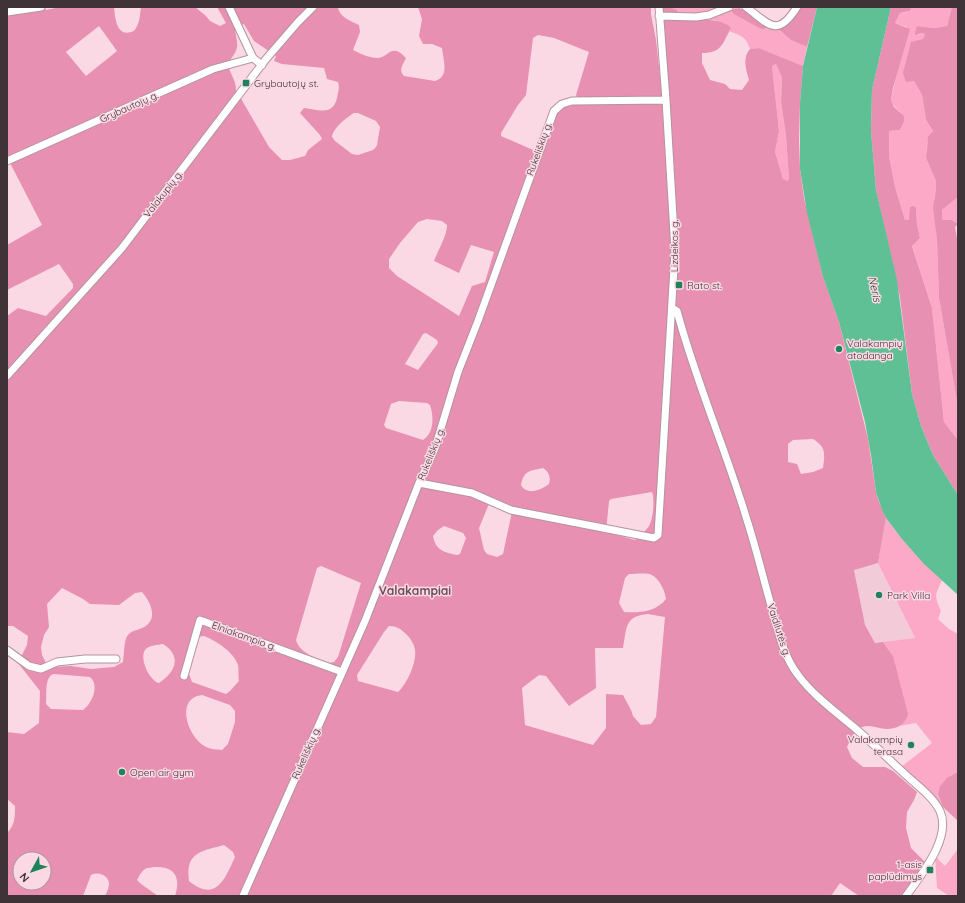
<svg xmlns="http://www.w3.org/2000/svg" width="965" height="903" font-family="Quicksand,sans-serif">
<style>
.built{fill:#f3cad8}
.green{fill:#fca9c8}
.forest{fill:#e790b1;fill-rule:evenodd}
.water{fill:#60c095}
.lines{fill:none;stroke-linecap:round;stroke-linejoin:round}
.minor-casing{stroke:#b3949e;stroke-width:9}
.minor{stroke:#fff;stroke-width:7}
.poi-dot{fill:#1e825c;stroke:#fbd9e4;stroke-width:1.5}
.labels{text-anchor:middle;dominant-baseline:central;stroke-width:3;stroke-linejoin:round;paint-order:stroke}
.poi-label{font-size:10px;fill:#403337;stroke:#fbd9e4;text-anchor:start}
.street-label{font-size:10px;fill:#403337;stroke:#fbd9e4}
.water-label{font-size:11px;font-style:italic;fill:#17402f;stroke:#fbd9e4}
.quarter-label{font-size:12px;font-weight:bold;fill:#694d57;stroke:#fbd9e4}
</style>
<rect width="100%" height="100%" fill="#fbd9e4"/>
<path class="built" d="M878 563 915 638 875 643 865 625 854 569Z"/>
<path class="green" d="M669 7H739V8L731 10 761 29 777 28 791 40 807 47 803 66 759 48 750 49C746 36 741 36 729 31L731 28 714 20H701L677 19 672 8Z
M909 7H952L947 26 934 28 917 26 918 35 922 33 925 34 923 39 918 41 914 81 922 95 926 120 933 131 927 143 926 158 936 181V189L934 200 937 240 939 298 958 407V440L944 422 932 308 912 245 920 238 917 224 916 208 909 220H905L895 187 889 156V131L900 130C908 109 898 116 891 100L907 27 895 23 900 13 908 12 911 8Z
M776 64 782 78 781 102 786 136 789 179 787 182 783 179 775 152 779 131 772 66Z
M958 197V224L952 220H942V210Z
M886 518C902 541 922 561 942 580 935 596 934 595 941 611L938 619 949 629 958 634V773H956L938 794 943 807 901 767 932 743 916 723 899 726 906 720 893 656 883 642 915 638 878 563Z
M958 849V896H949L937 888 935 856 945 866Z"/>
<path class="forest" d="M7 7H45L46 10 60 7H114C115 16 116 37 131 32 133 32 136 29 137 26 140 21 140 13 141 7H195L206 16 210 21 220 26 226 23 217 7H338C339 17 351 21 359 25L360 32 353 50C361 54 369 58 378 58 389 57 391 42 406 58 403 65 398 70 404 76L435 81C450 76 443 60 442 48L432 44H423L419 36 422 19 418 7H651V14L656 40 661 86H667L662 7H669L677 10V19C691 20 722 17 731 28 722 44 722 53 702 53V63L710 80 725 84 730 89 742 90 749 80C746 70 742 58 750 49L759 48 803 66 800 102 799 140 800 169 804 198 823 277 839 322 868 439 876 492 879 502 886 518 878 563 854 570 865 625 875 643 883 642 893 656 908 714C906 724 897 729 887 729 878 729 871 724 862 727 854 730 851 739 847 747L852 758 863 767H885L893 771 917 792 914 800 907 812 906 828 911 848 925 862 903 896H859L840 883 831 896H175C181 877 175 866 154 867 151 868 148 867 145 869 142 871 139 876 137 880L141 884 158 896H105C107 892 109 888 109 883 108 875 98 871 91 875L83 896H7V833C15 825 15 817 15 806L7 799V732L24 734 39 723 40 691 18 663 27 645 28 636 13 626H7V316L18 308 46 316 73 288V284L59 264 7 290V245L42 225 7 157ZM244 24 254 41 276 56 274 61 282 64 324 68 327 79 338 82C340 87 338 92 337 98 333 116 318 110 304 108L300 113 320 135 322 139 308 150 305 156 290 160H282L269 147 236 90C236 79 229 73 229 66 229 58 236 55 237 47 238 41 235 35 235 28ZM99 26 117 51 86 76 66 52ZM538 35 554 38 589 52 576 95 579 103 568 105 556 113 540 153 501 136V133L518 105 526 95 533 38ZM776 64 782 78 781 102 786 136 789 179 787 181 783 179 775 152 779 131 772 66ZM354 113H358L376 121 380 127 377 145 376 147 373 150 358 155 352 154 335 141 332 137C333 128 347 117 354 113ZM427 219 442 221 447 225C447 236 438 250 434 261L459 273 471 245 494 252 485 282 472 286 459 316 397 276 389 268V259L400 243 418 222ZM426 333 437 340 438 343 418 370 405 364 423 334ZM399 401 427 403 430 405C434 417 434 433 423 440L386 428 384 425 391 404ZM813 439C826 447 825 453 823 468L813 472 801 474 797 464 788 462V444L793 440ZM543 468C549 472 551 477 549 484 541 490 527 496 521 485 524 470 530 471 543 468ZM652 492C655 499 653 520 649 526 646 531 640 535 635 540L606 532 609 501 611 499ZM494 498 513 507 503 554 497 557 487 554 484 550 479 528 491 499ZM444 526 463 533 466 538 460 554 457 555C444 552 436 551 433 536L438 530ZM321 566 361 583 338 657 334 662 329 663C317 658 300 654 296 640L317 568ZM629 574C635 574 643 573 649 574 658 576 665 590 666 599 656 612 639 613 624 612L619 603 625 578ZM62 588 83 599 90 604 119 605 135 593 142 592C149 600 158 616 147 625 142 630 133 629 128 635 124 639 124 656 123 662L114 667 91 669 71 666 51 667 47 665 42 655 41 647 44 635 49 627 47 604ZM648 614 665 617 656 717 651 724 641 725 633 716 631 710 623 695 606 694V728L593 745 525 725 522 688 539 675 546 676 569 706 596 688 595 648H623C627 628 624 616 648 614ZM389 626C397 626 401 629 406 634 410 638 414 643 415 650 417 662 407 684 398 692L358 681 357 675 384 632ZM204 636C216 641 233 651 238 665 239 669 238 676 239 681L230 691 226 694 192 682 189 674 195 640 198 637ZM163 644C182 656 176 672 159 683 150 681 139 659 145 650 149 645 158 645 163 644ZM54 674 90 677C100 685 92 704 83 710L51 709 46 704C47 695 44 676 54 674ZM202 695 230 705 235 711V722L228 744 222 750C218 749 213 750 209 748 189 742 173 698 202 695ZM224 845 233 852 235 857C225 879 216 903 189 881 185 852 202 851 224 845ZM20 859H44V883H20Z
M800 7H817L807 47 791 40 777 28Z
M891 7H909L911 8 910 11 900 13 895 23 910 29 893 88 891 100 894 107 904 116V121L900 130 889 131V156L895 187 905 220H909L910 207 914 206 916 208 917 224 920 238 912 246 932 308 944 422 958 440V495L933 455 921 426 912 394 900 297 876 190 871 131 872 90Z
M952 7H958V197L942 210V220H952L958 224 955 227 958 244V407L939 298 937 240 933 207 936 189V181L926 158 928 137 933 131 926 120 922 95 914 81 906 82 903 73 911 42 923 39 925 34 922 33 916 35 915 33 917 26 934 28 947 26Z
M739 8 746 11 769 28 761 29 734 14 731 10Z
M956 773H958V821L943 807 938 794 940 786 947 778Z"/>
<path class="water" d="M817 7H891L872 90 871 131 876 190 897 280 912 394 921 426 933 455 958 495V595L924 564 902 539 886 518 882 510 876 492 871 455 865 422 839 322 823 277 807 213 800 169V102L803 66Z"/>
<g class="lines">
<defs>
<path id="minor" d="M229 7 253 58 262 65
M746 7C769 24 777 39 797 7
M7 12 41 7
M659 16 696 17 709 15 729 7
M7 161 213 69 253 58
M672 308 677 311C696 382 726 450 747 520 757 551 764 582 773 612 779 634 784 657 798 675 812 694 831 708 850 724 870 740 888 759 907 776 918 786 933 797 940 811 952 838 921 875 906 896
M7 376 122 248 266 59 298 22 313 7
M419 483 472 493 511 510 654 538 658 535 675 251 666 100 659 7
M7 650 29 666 41 669 57 662 85 659H116
M184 676 200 620 342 672
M243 896 365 621 419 483 435 448 458 372 478 321 554 111 562 104 572 101 666 100"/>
</defs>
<use href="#minor" class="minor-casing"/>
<use href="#minor" class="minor"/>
</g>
<g class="poi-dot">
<rect x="242" y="79" width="8" height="8" rx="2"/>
<rect x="675" y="281" width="8" height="8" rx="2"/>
<circle cx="839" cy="349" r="4"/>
<circle cx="879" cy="595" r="4"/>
<circle cx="911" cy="745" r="4"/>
<circle cx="122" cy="772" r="4"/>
<rect x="926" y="866" width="8" height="8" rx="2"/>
</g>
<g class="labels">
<g class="poi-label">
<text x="254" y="83">Grybautojų st.</text>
<text x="687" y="285">Rato st.</text>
<text x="847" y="343">Valakampių<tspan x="847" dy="12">atodanga</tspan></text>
<text x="887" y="595">Park Villa</text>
<text x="903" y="739" text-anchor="end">Valakampių<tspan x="903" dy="12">terasa</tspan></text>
<text x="130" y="772">Open air gym</text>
<text x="922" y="864" text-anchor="end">1-asis<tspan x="922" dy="12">paplūdimys</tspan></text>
</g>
<g class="street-label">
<text transform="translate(129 107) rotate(-24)">Grybautojų g.</text>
<text transform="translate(539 149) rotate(-70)">Rukeliškių g.</text>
<text transform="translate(163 194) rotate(-52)">Valakupių g.</text>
<text transform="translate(674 246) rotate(-90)">Lizdeikos g.</text>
<text transform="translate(431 454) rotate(-68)">Rukeliškių g.</text>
<text transform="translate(779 630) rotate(72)">Vaidilutės g.</text>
<text transform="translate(244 636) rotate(20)">Elniakampio g.</text>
<text transform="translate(306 753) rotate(-66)">Rukeliškių g.</text>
</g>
<g class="water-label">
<text transform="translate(875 289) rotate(77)">Neris</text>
</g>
<g class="quarter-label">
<text x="415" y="590">Valakampiai</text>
</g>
</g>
<rect width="965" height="903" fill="none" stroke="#403337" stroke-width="16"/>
<g transform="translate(32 871) rotate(230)"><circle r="19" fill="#fbd9e4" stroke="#b0979f"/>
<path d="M0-3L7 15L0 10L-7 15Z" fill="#1e825c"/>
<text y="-6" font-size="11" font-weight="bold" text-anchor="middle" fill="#403337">N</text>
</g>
</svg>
